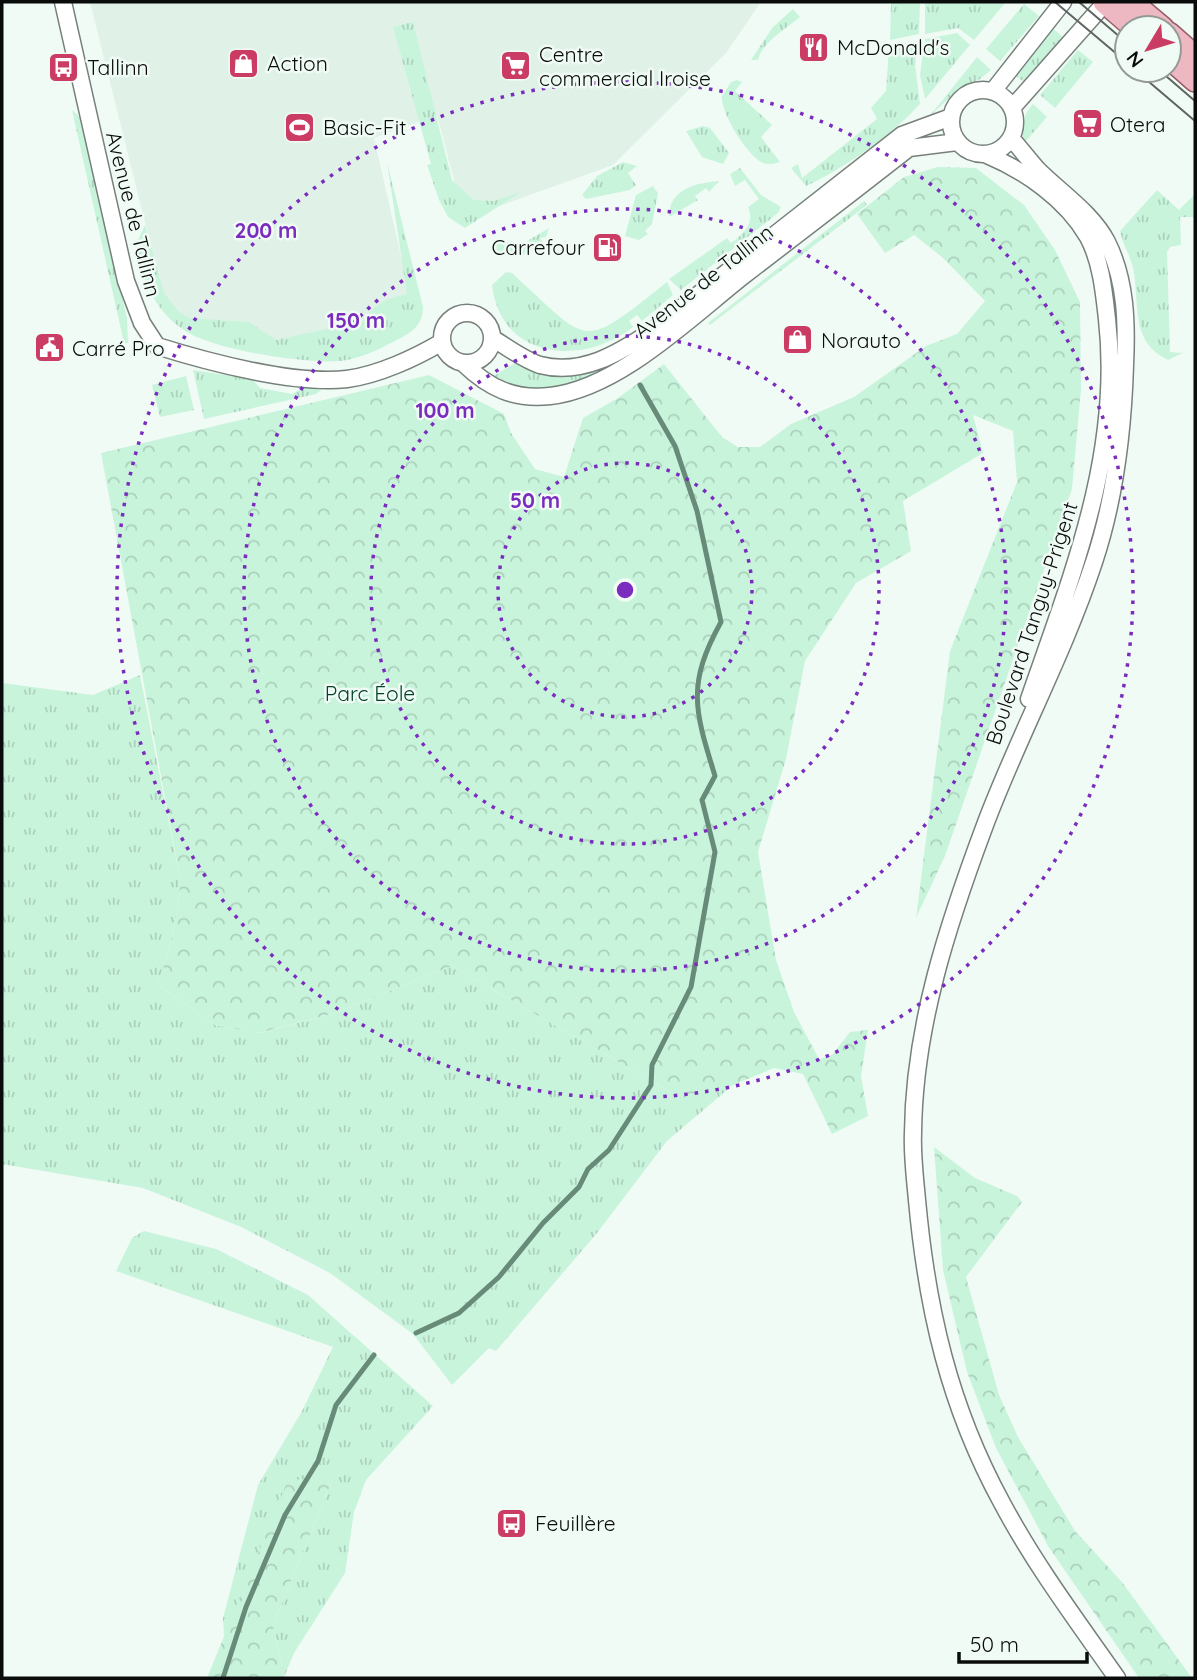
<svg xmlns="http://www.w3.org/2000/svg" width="1197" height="1680" font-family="Quicksand,sans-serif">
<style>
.built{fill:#e0f2e8}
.grass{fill:url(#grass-tufts)}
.forest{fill:url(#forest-crowns)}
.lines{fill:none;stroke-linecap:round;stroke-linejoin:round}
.stream{stroke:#688a78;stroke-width:5}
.minor-casing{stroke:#77807b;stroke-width:19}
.major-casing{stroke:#955d67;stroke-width:24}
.minor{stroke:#fff;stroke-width:16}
.major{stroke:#edb8c2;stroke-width:21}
.tram{stroke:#5f6461;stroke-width:2}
.ring{fill:none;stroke:#7b2cbf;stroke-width:3.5;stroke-dasharray:3.5 7}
.labels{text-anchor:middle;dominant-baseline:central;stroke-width:5;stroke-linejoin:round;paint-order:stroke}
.poi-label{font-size:21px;fill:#090c0a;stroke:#f1fbf5;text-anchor:start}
.street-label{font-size:21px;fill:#090c0a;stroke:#f1fbf5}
.park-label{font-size:21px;fill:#02422a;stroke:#f1fbf5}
.centre{fill:#7b2cbf;stroke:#f1fbf5;stroke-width:3.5}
.ring-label{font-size:21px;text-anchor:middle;font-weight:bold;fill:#7b2cbf;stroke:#f1fbf5;stroke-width:5;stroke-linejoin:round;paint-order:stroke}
</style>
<defs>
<pattern id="grass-tufts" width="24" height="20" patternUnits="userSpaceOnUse" patternTransform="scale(1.75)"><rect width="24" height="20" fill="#c9f4dc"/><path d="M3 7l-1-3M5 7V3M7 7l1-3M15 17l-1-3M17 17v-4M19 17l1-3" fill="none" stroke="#abd0bb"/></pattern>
<pattern id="forest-crowns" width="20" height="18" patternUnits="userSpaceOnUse" patternTransform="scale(1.75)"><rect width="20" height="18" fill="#c9f4dc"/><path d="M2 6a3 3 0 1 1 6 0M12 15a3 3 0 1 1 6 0" fill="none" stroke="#abd0bb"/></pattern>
</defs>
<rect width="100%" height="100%" fill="#f1fbf5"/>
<path class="built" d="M90 2H761L726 53 613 165 464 219 437 115 374 138 415 317 347 359 193 336 165 303Z"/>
<path class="grass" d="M891 2H920L919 34 890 40Z
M925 2H1006L974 40 958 28 925 34Z
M1024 4 1039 16 1000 61 986 49Z
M793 9 800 17C787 28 761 43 758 60H751L772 28Z
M413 22 452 180 474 200 494 201 521 192 465 228 448 217 439 200 427 165 431 164 393 27Z
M1051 27 1063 37 1025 83 1012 73Z
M957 33 970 45 925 99 920 75 925 39Z
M918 41 915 64 920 104C892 135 845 168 806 186L791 168 798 164 802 178 877 119 871 108 886 91 889 46Z
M1078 50 1093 62 1055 108 1040 95Z
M977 57 991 70 980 79 959 89 929 117Z
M737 80 742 82 735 91 772 125 761 137 780 162C774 164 769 165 763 163 747 156 720 112 722 96L731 82Z
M1033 104 1047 117 1026 141 1023 138C1020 125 1024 114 1033 104Z
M72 110 80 117 127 318 128 343H124Z
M703 126 710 128 729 153 723 164 702 157 686 131Z
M387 162 423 307C423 326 411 333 395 341 378 350 359 359 340 361 304 364 213 350 184 330 153 310 143 279 136 244L145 225 164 293 179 312 189 318 249 322 276 340 363 321C376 302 385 299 407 294Z
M623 162 637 166 628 173 636 185 630 190 586 199 582 195 597 176Z
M740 168 761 195 781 207 778 213 681 290 669 279 727 238 731 243C744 233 755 224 748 207L759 199 745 180 735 186 730 174Z
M719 181 709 192 706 188 695 196 698 200 669 217C669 189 695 183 719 181Z
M653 186 658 193 652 224 645 231 648 234 639 240 625 236 636 195Z
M1157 190 1179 210 1195 194V217H1180L1181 245 1170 247 1167 252 1170 352 1183 353 1168 360C1131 343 1139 306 1134 273 1132 258 1123 246 1120 231Z
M864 201 867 205 710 325 708 323Z
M549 228 546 237 540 238 543 243 526 254H498L492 240 524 243Z
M506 272 512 273C591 345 579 352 667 282L673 295 642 321 637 315 629 321 633 327C584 366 501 361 492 285Z
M624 356 626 359C596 377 562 394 526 391 514 390 500 383 488 379L517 362 541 370Z
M193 370 252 379 260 388 292 394 306 386 324 388 316 394 204 419Z
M186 376 194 410 160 417 152 385Z
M140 675 180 879C180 916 169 949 158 985L215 1025 260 1033 335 1013 452 966 679 1097 733 1085 667 1141 597 1233 496 1351 489 1348 452 1385 413 1334 330 1273 241 1227 143 1188 2 1164V683L93 695Z
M144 1231 216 1249 308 1295 433 1406 366 1480 354 1512 345 1573 294 1653 284 1677 273 1625 333 1478 248 1582 224 1637 223 1618 258 1485 302 1411 333 1347 116 1271 132 1238Z"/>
<path class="forest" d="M938 167 976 168 1024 205 1055 250 1080 302 1081 389 1072 489 945 856 916 918 950 651 1017 482 1013 431 973 415 983 453 903 501 911 551 856 583 805 661 786 759 758 852 776 960 794 1012 819 1059 832 1055 850 1032 868 1030 861 1076 868 1116 832 1134 803 1074 774 1068 733 1085 679 1097 452 966 335 1013 259 1033 215 1025 158 985C169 949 180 916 180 879L101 453 429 375 504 414 511 433 535 469 564 477 583 418 618 398 664 364 722 437 738 447H760L791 424 854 397 926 346 957 334 985 301 942 257 914 235 885 253 857 214 904 177Z
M934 1147 975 1178 1017 1196 1022 1202 966 1277 999 1395 1018 1437 1075 1531 1122 1582 1192 1678H1139L1048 1546 996 1448 967 1372 943 1270Z
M333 1478 273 1625 284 1677 207 1678 288 1480Z"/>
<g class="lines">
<path class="stream" d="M416 1333 459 1313 499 1277 543 1223 579 1187 588 1169 609 1150 651 1085 652 1065 691 987 715 852 702 800 715 776C695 711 686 685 721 622L697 511 675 446 640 385
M223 1678 246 1607 285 1515 318 1461 336 1405 374 1355"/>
<defs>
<path id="minor" d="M63 2 126 281 142 323 157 346C208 362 294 385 347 379 378 375 415 358 442 342
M951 122a32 32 0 1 1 64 0a32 32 0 1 1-64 0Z
M993 91 1063 2
M1012 108 1105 3
M1011 138C1020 148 1029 160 1038 170 1061 193 1092 213 1107 242 1126 280 1127 323 1125 365 1123 431 1115 499 1094 562 1064 653 1018 737 985 825 948 924 914 1026 913 1133 912 1155 915 1178 917 1200 927 1309 949 1406 1002 1503 1035 1565 1077 1621 1117 1678
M987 155C1025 171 1066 199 1088 237 1101 261 1104 292 1107 319 1122 453 1072 575 1029 699
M442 338a25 25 0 1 1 50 0a25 25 0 1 1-50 0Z
M492 338C507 347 524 360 540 365 582 376 619 353 652 331L902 135 951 117
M464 364C489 388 514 400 550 396 618 389 691 317 743 276 798 234 854 191 909 148L957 142"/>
<path id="major" d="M1104 2 1134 28
M1132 2 1163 28
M1169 33 1195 56
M1169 58 1195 81"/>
</defs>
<use href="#minor" class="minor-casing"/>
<use href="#major" class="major-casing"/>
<use href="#minor" class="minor"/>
<use href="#major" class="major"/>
<path class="tram" d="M1055 2 1118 55 1127 44
M1079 2 1127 43
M1135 70 1195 121
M1159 70 1195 101"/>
</g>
<g class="ring">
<circle cx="625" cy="590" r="127"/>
<circle cx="625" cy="590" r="254"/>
<circle cx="625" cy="590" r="381"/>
<circle cx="625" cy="590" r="508"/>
</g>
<defs>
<symbol id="restaurant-square" viewBox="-11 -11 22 22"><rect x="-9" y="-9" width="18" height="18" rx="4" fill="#cb3c64" stroke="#f1fbf5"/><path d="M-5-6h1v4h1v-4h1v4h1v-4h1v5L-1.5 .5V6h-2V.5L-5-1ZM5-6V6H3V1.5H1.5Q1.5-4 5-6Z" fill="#fff"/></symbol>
<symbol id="shop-square" viewBox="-11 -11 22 22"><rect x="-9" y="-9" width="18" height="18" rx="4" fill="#cb3c64" stroke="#f1fbf5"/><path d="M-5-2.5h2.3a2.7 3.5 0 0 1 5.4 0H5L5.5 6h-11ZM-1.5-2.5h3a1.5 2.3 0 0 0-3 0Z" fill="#fff"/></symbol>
<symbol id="supermarket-square" viewBox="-11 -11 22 22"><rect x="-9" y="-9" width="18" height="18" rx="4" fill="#cb3c64" stroke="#f1fbf5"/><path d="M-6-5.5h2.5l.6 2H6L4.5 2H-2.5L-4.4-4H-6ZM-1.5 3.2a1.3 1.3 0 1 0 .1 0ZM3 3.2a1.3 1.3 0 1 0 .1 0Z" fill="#fff"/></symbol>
<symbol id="bus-square" viewBox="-11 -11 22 22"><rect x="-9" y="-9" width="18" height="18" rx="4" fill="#cb3c64" stroke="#f1fbf5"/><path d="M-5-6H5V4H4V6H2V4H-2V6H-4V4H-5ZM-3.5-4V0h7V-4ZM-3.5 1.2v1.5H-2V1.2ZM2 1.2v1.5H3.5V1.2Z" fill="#fff"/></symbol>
<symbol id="stadium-square" viewBox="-11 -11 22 22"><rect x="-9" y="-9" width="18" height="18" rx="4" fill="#cb3c64" stroke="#f1fbf5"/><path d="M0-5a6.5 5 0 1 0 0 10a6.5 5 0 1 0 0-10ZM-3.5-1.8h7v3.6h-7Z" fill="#fff"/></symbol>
<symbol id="fuel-square" viewBox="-11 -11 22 22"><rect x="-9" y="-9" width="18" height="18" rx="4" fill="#cb3c64" stroke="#f1fbf5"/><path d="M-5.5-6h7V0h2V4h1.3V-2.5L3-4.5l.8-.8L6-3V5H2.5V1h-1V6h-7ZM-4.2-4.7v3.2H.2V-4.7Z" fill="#fff"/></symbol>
<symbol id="civic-square" viewBox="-11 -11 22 22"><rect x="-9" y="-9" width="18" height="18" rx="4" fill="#cb3c64" stroke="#f1fbf5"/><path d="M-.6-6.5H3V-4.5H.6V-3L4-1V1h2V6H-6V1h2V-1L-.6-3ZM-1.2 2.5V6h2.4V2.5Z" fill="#fff"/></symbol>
</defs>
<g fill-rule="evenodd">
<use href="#restaurant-square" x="796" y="30" width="35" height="35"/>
<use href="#shop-square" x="226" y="46" width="35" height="35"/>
<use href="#supermarket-square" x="498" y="48" width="35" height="35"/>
<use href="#bus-square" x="46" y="50" width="35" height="35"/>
<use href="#supermarket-square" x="1070" y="106" width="35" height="35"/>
<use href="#stadium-square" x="282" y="110" width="35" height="35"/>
<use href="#fuel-square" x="590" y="230" width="35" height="35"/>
<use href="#shop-square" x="780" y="322" width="35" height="35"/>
<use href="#civic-square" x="32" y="330" width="35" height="35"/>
<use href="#bus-square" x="494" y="1506" width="35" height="35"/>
</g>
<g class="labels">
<g class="poi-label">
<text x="837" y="47">McDonald's</text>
<text x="539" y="54">Centre<tspan x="539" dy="24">commercial Iroise</tspan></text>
<text x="267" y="63">Action</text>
<text x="87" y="67">Tallinn</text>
<text x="1110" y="124">Otera</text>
<text x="323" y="127">Basic-Fit</text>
<text x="585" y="247" text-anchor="end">Carrefour</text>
<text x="821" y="340">Norauto</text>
<text x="72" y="348">Carré Pro</text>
<text x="535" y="1523">Feuillère</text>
</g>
<g class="street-label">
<text transform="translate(134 214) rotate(76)">Avenue de Tallinn</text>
<text transform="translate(703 281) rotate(-38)">Avenue de Tallinn</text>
<text transform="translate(1031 623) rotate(-72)">Boulevard Tanguy-Prigent</text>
</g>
<g class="park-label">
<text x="370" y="693">Parc Éole</text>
</g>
</g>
<circle cx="625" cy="590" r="10" class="centre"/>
<g class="ring-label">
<text x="266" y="238">200 m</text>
<text x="356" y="328">150 m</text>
<text x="445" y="418">100 m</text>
<text x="535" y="508">50 m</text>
</g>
<rect width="1197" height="1680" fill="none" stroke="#090c0a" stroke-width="7"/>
<g transform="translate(1148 49) rotate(232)"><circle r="33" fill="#f1fbf5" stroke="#949b97" stroke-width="2"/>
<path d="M0-5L12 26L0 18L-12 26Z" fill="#cb3c64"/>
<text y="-10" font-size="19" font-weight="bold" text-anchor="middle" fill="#090c0a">N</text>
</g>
<path d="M959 1652v10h128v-10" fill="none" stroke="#090c0a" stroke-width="3.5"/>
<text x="970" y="1652" font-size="21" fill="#090c0a" stroke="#f1fbf5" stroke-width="5" paint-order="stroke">50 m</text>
</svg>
